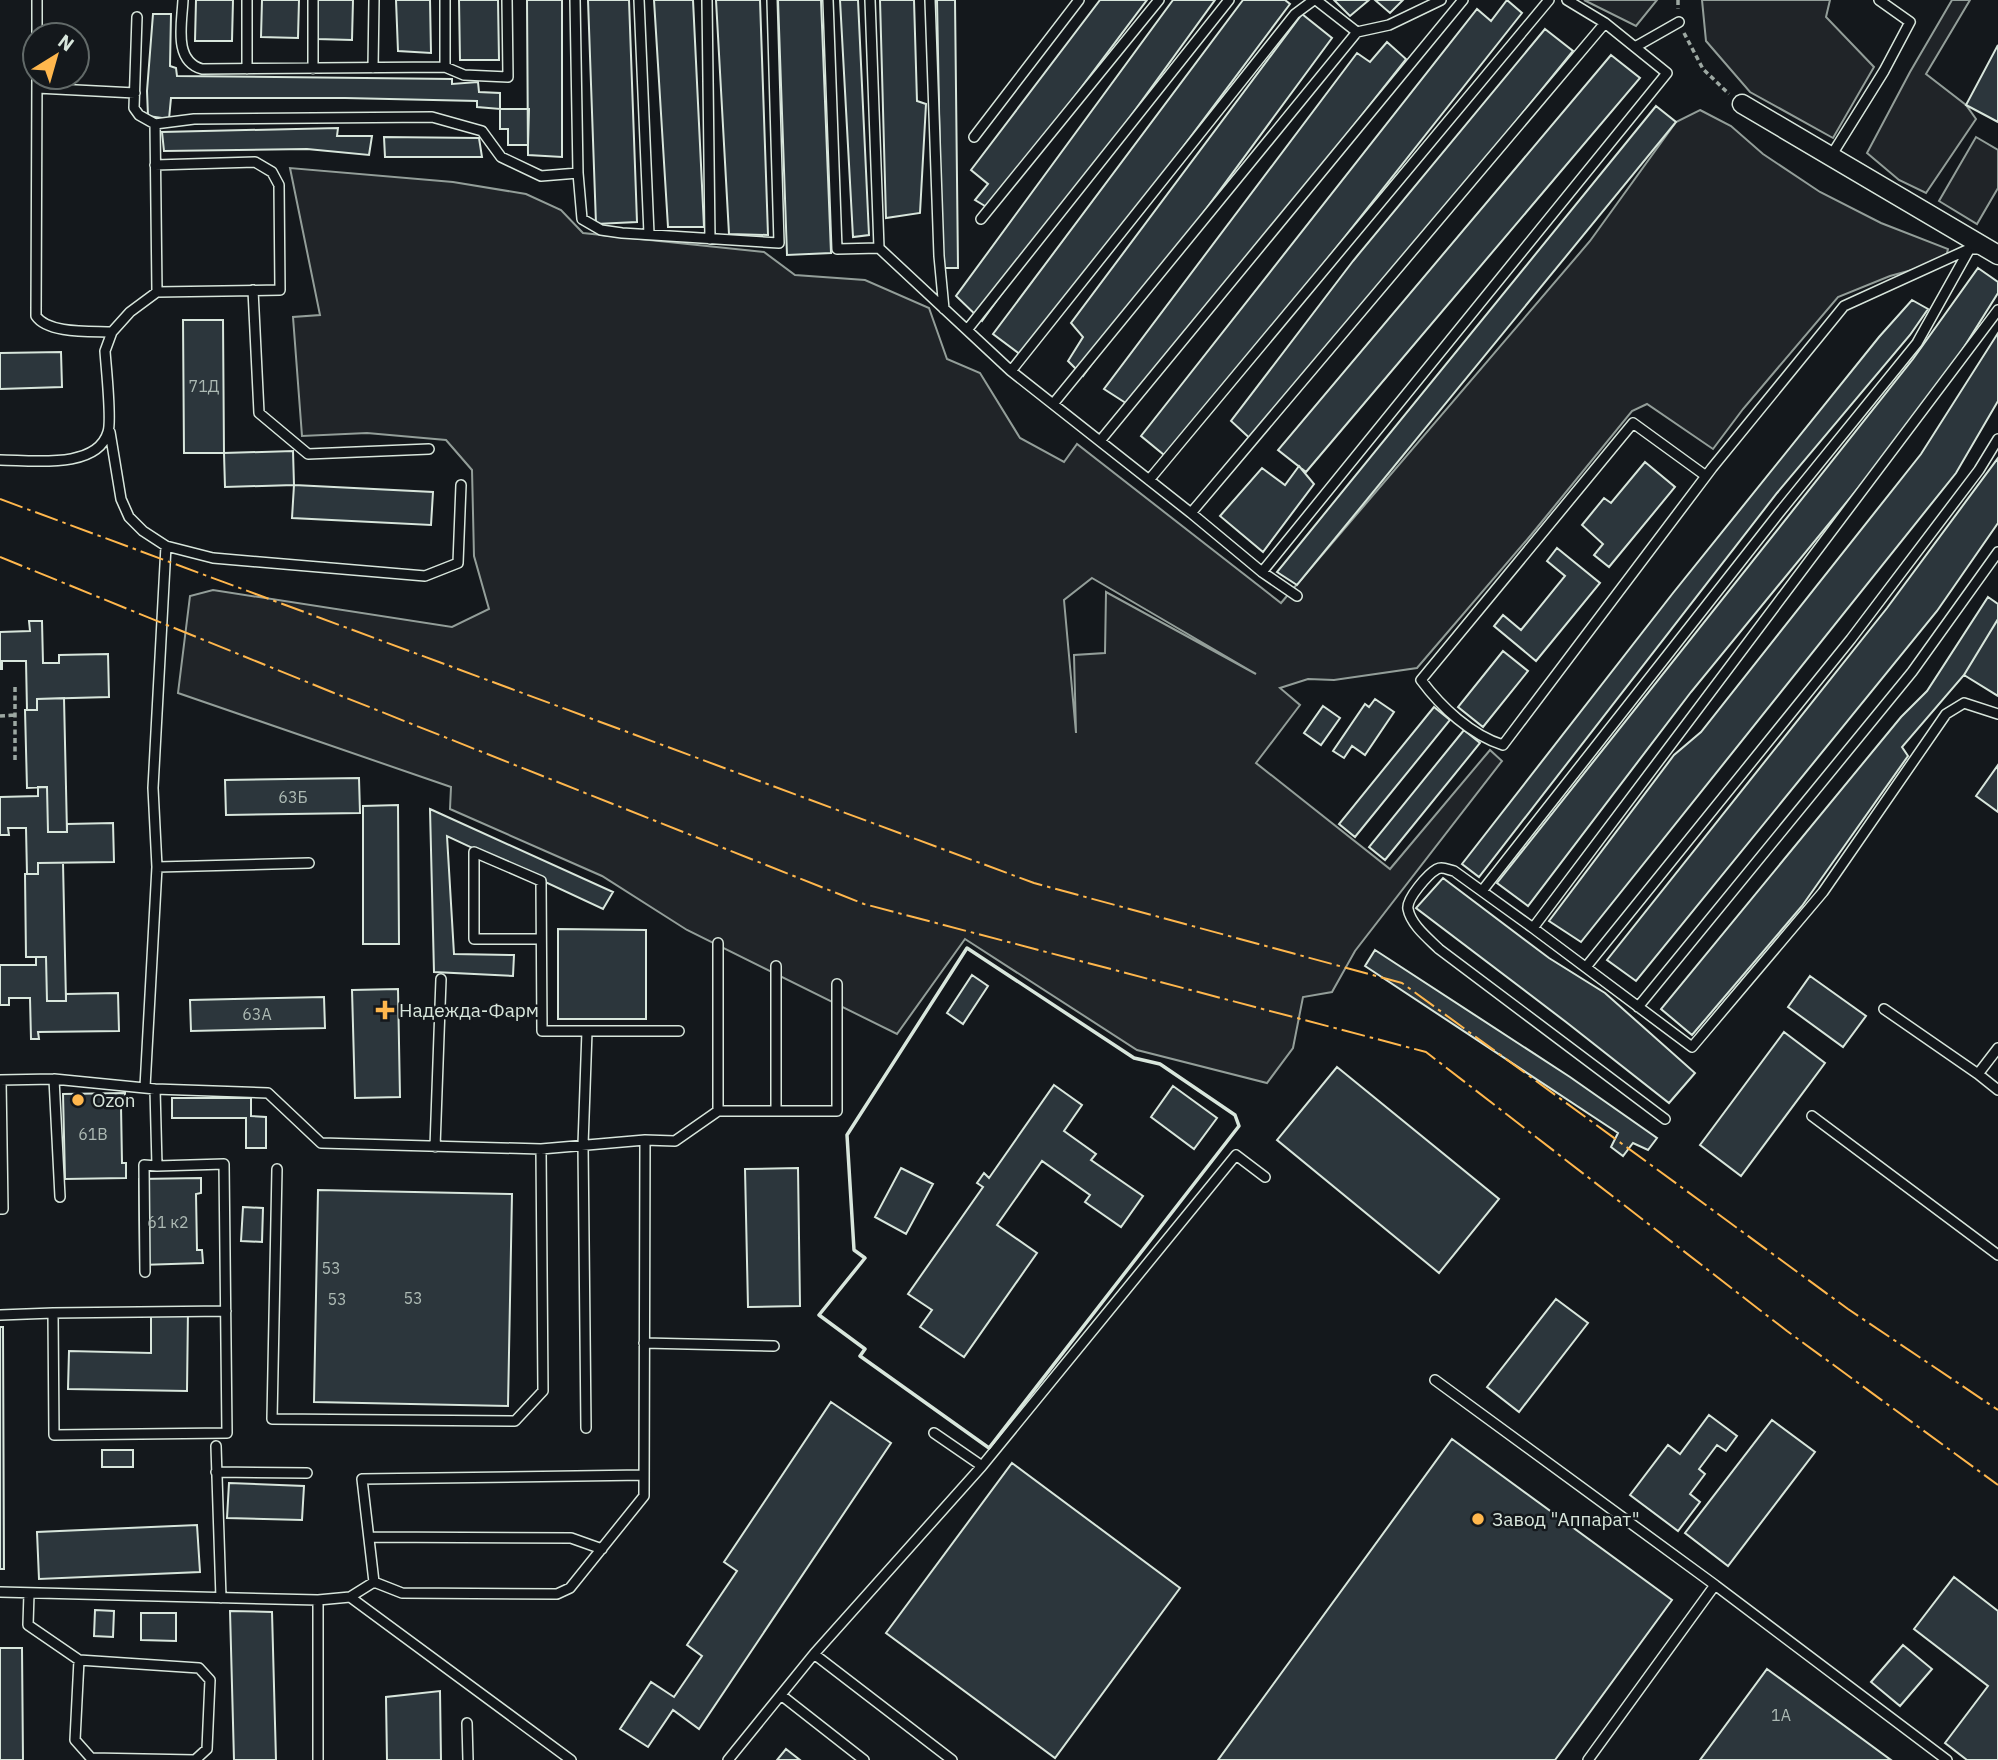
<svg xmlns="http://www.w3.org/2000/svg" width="1998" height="1760" font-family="'IBM Plex Sans',sans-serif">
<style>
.green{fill:#202428;stroke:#939e99;stroke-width:2;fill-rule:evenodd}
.building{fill:#2c363c;stroke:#d8e6dc;stroke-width:2}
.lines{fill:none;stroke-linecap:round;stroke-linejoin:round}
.lane-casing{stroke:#d8e6dc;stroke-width:12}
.street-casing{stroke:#d8e6dc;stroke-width:21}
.path{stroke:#9da8a2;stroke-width:3.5;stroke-dasharray:5 3.5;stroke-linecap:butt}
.lane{stroke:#14181c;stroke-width:9}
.street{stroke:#14181c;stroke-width:18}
.wall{stroke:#d8e6dc;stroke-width:3.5}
.power{stroke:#ffb74d;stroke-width:2;stroke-dasharray:24 5 3.5 5;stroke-linecap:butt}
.poi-dot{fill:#ffb74d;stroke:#14181c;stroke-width:2.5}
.labels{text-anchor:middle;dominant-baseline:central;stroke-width:5;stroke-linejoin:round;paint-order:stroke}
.number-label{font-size:16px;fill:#adbab4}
.poi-label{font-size:19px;fill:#d8e6dc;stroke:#14181c;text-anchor:start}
</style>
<rect width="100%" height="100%" fill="#14181c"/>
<path class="green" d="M1584 0H1657L1636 26Z
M1702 0H1830L1826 17 1874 67 1833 138 1750 92 1706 41Z
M1952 0H1970L1926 74 1966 105 1976 119 1926 193 1899 180 1867 153 1910 72Z
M1700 110 1731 126 1763 154 1820 192 1881 223 1948 249 1945 261 1890 276 1838 297 1743 409 1713 449 1647 404 1632 411 1531 535 1417 668 1334 680 1308 679 1280 688 1300 705 1256 763 1390 869 1490 750 1502 761 1355 951 1332 992 1303 997 1293 1048 1267 1083 1137 1050 965 939 897 1034 687 930 602 876 450 809 451 787 178 693 190 596 213 590 452 627 489 609 474 556 472 470 446 440 367 433 302 436 293 317 320 315 290 168 453 182 526 194 561 210 583 233 764 252 795 275 865 280 929 308 947 359 980 373 1020 438 1064 462 1077 444 1281 603 1590 241 1676 122ZM1092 578 1256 674 1106 592 1105 653 1074 655 1076 733 1064 600Z
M1976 137 1998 150V188L1977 224 1939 201Z"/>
<path class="building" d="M196 0H233L232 41H195Z
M262 0H299L298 38 261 37Z
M318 0H353L352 40 317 39Z
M396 0H430L431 53 398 51Z
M459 0H498L499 60H460Z
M527 0H562V157L528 155Z
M588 0H629L637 222 596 224Z
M654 0H693L704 227H668Z
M716 0H760L768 235 729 234Z
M778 0H821L831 253 787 255Z
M840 0H858L869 235 853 237Z
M880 0H914L917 101 926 104 920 213 886 218Z
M937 0H955L958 268H942Z
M1100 0H1147L990 209 975 200 988 184 971 170Z
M1173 0H1215L982 321 956 296Z
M1243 0H1285L1290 4 1025 358 993 334Z
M1334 0H1369L1350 16Z
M1375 0H1403L1390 13Z
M1507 0 1522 13 1169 459 1141 436 1477 9 1491 21Z
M153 14H171L170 66 176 68 177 76 452 79V84L478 82 479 92 500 93V109L477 107V101L345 98H171L169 119 148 116 147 91Z
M1302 14 1332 38 1083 376 1068 361 1083 337 1071 323Z
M1545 29 1573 51 1255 443 1231 421 1353 261Z
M1387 42 1406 59 1132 407 1104 389 1357 53 1370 62Z
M1998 45V122L1966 105Z
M1611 55 1640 78 1306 472 1278 450Z
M1656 106 1676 122 1297 585 1277 572Z
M500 109H529L528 145H508V129H500Z
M338 128 337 136H372L369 155 307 149 164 151 162 132Z
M384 137 479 138 482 157H385Z
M1978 268 1998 282V293L1932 398 1691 692 1528 906 1497 883 1913 359Z
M1912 300 1928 309 1910 335 1777 493 1479 877 1462 864 1673 593 1879 337Z
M183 320H223L224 453H184Z
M1998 333V401L1956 473 1581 942 1549 921 1674 755 1701 732 1921 454Z
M61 352 62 387 0 389V353Z
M293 451 294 485 225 487 224 453Z
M1998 458V523L1937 611 1636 981 1607 960 1887 608Z
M1645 462 1675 487 1609 567 1594 555 1603 544 1582 525 1604 498 1611 503Z
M1299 466 1314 484 1263 552 1220 516 1262 468 1285 485Z
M294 485 433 492 431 525 292 518Z
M1557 548 1600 583 1536 661 1494 626 1503 615 1521 630 1565 576 1547 561Z
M1988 597 1998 604V619L1964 675 1902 747 1908 756 1802 906 1692 1035 1661 1009 1901 717 1927 691Z
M1998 619V696L1964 675Z
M29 621H42L43 663H59V655L108 654 109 697 37 699V710H27L26 661H2V669H0V632L30 631Z
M1503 651 1528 671 1483 727 1458 707Z
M64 698 67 832H48L47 787 27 788 25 710H37V699Z
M1375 699 1394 712 1365 755 1352 746 1344 758 1333 751 1365 704 1369 707Z
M1323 706 1340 718 1321 745 1304 733Z
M1434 707 1450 720 1355 837 1339 824Z
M1464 730 1480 743 1385 860 1369 847Z
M1998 765V812L1976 796Z
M359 778 360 813 226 815 225 780Z
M38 787H47L48 832H67V824L113 823 114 862 38 863V874H27L26 828H8L9 835H0V797L38 796Z
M398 805 399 944H363V806Z
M430 809 613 892 603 909 447 836 454 954 514 955 513 976 434 972Z
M38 863H63L66 1001H47L46 957H26L25 874H38Z
M1443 878 1549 958 1605 993 1695 1073 1669 1103 1566 1022 1416 908Z
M558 929 646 930V1019H558Z
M1375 950 1570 1077 1657 1138 1648 1150 1633 1143 1623 1156 1611 1147 1618 1133 1365 966Z
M36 957H46L47 1001H66V994L118 993 119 1031 38 1032 39 1039H31L30 998H9V1005H0V965H36Z
M972 975 988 986 963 1024 947 1013Z
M1810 976 1866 1016 1843 1047 1788 1007Z
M398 989 400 1097 355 1098 352 990Z
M324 997 325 1028 191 1031 190 1000Z
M1784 1032 1825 1063 1741 1176 1700 1145Z
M1337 1067 1499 1199 1439 1273 1277 1140Z
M1054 1085 1082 1105 1064 1131 1096 1154 1091 1160 1143 1196 1121 1227 1085 1202 1090 1195 1042 1161 997 1225 1037 1253 964 1357 920 1327 932 1310 908 1294 983 1187 977 1183 984 1173 989 1178Z
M1173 1086 1217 1118 1194 1149 1151 1117Z
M125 1093V1106H121L122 1163H126V1178L65 1179 63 1094Z
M172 1098H251V1116L266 1117V1148H246V1118H172Z
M798 1168 800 1306 748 1307 745 1169Z
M901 1168 933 1184 906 1234 875 1217Z
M201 1178V1193L196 1194 197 1250H202L203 1263 140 1265 139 1179Z
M318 1190 512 1194 508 1406 314 1402Z
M243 1207 263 1208 262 1242 241 1241Z
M1556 1299 1588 1323 1519 1412 1487 1387Z
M151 1308 188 1309 187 1391 68 1389 69 1351 151 1353Z
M0 1327H3L4 1569H0Z
M831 1402 891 1443 699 1729 673 1710 648 1747 620 1729 651 1682 674 1697 702 1656 687 1645 737 1571 724 1562Z
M1709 1415 1737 1436 1726 1451 1717 1445 1699 1469 1705 1474 1690 1494 1700 1502 1678 1531 1630 1495 1668 1445 1680 1454Z
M1772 1420 1815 1452 1728 1566 1685 1533Z
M1452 1439 1672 1600 1555 1760H1218Z
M102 1450H133V1467H102Z
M1012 1463 1180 1588 1055 1758 886 1633Z
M229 1483 304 1486 302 1520 227 1518Z
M197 1525 200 1572 39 1579 37 1532Z
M1954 1577 1998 1611V1760H1967L1945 1743 1988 1686 1914 1629Z
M95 1610 114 1611 113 1637 94 1636Z
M230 1611 272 1612 276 1760H234Z
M141 1613H176V1641L141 1640Z
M1903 1645 1932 1669 1900 1706 1871 1682Z
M0 1648H22L23 1760H0Z
M1767 1669 1891 1760H1700Z
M440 1691 441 1760H387L386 1697Z
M786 1749 800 1760H777Z"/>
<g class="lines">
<defs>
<path id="lane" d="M183 0C182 23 173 61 202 69L445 67 464 75 508 77 507 0
M445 0V67
M639 0 649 234
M707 0 710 239
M828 0 837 249 879 248
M870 0 879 248 1011 371 1191 513 1262 572 1297 596
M930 0 939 256 944 309
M1316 0 1357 32 1389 25 1441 0
M137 17 134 108 139 115 155 124
M37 35V0
M1635 47 1679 22
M373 68 374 0
M247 69V0
M313 69V0
M37 77 36 316C48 334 91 331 112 332
M37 88 135 93
M974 137 1079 0
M1831 156 1884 71 1910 22 1879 0
M578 173 582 219 601 230 622 233 779 243 772 0
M981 219 1159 0
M253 290 259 413 308 454 429 449
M157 292 155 124 194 119 432 117 482 131 501 157 541 176 578 173 575 0
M967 330 1229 0
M1011 371 1295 14 1314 0
M1053 404 1357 32
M110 432 121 499 129 517 143 531 166 546 213 558 425 576 458 563 461 485
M1100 441 1463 0
M0 460C31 460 97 470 108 432 112 420 106 367 105 351L112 332 130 312 157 292 280 290 279 185 272 172 255 162 155 165
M1706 476 1633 423 1421 680C1441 707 1471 735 1503 745L1706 476 1712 468 1844 306 1969 249H1982
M1149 480 1549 0
M1191 513 1605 23
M1262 572 1667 73 1605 23 1567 0
M157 867 309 863
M1482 891 1779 513 1917 343 1969 250
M1533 928 1998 310
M541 939H474V852L541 881 542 1031H679
M1586 967 1851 639 1979 470 1998 439
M1638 1007 1912 672 1998 552
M1884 1009 1978 1074
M1998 1048 1978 1074 1998 1090
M54 1079 60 1197
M0 1080 54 1079 155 1089 268 1093 321 1143 541 1149 645 1140 675 1141 718 1111H776V966
M145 1087 157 867 153 788 166 546
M155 1089 157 1166 224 1164 227 1433 54 1435 53 1313 226 1311
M718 1111V943
M776 1111H837V984
M1812 1116 1998 1255
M1665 1119 1439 949C1429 939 1411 925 1408 909 1406 899 1428 874 1437 869 1443 866 1448 870 1454 871L1533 928 1692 1047 1823 892 1946 714 1964 703 1998 714
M435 1147 441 979
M277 1169 272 1419 515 1421 543 1391 541 1149
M0 1209H3L1 1080
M145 1272 144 1165 157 1166
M0 1315 53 1313
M644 1343 774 1346
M1435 1380 1715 1585 1588 1760
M586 1428 583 1145 587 1031
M216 1446 221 1598
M982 1466 1236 1155 1265 1177
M216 1472 307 1473
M369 1537 571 1538 602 1549
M374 1582 362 1479 644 1475
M1715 1585 1947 1760
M0 1592 318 1600V1760
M29 1593 28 1625 79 1660 199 1668 210 1680 207 1749 195 1760 91 1758 75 1740 79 1660
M350 1597 571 1760
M318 1600 350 1597 374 1582 402 1593 557 1594 570 1588 644 1496 645 1140
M814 1654 952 1760
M781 1695 864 1760
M467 1723 468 1760
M728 1760 814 1654 982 1466 934 1433"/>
<path id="street" d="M1742 104 1998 255"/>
</defs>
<use href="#lane" class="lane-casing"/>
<use href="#street" class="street-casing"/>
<path class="path" d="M1678 0V9
M1684 33 1703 69 1729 94
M0 716 15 715
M15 760V686"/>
<use href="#lane" class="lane"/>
<use href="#street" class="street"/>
<path class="wall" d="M967 948 1134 1058 1160 1064 1235 1115 1239 1126 989 1448 860 1356 865 1349 819 1315 865 1258 854 1250 847 1135Z"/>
<path class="power" d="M0 499 1034 883 1402 983 1848 1309 1998 1410
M0 557 334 693 864 904 1426 1052 1787 1331 1998 1485"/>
</g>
<g class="poi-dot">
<path d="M381.5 999.5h7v7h7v7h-7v7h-7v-7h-7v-7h7z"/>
<circle cx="78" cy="1100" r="7"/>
<circle cx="1478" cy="1519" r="7"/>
</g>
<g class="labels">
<g class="number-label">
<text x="204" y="386">71Д</text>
<text x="293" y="797">63Б</text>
<text x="257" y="1014">63А</text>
<text x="93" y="1134">61В</text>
<text x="168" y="1222">61 к2</text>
<text x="331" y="1268">53</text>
<text x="413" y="1298">53</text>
<text x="337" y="1299">53</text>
<text x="1781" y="1715">1А</text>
</g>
<g class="poi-label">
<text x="399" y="1010">Надежда-Фарм</text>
<text x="92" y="1100">Ozon</text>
<text x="1492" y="1519">Завод "Аппарат"</text>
</g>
</g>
<g transform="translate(56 56) rotate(37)"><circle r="33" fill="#14181c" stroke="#626a69" stroke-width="2"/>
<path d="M0-5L12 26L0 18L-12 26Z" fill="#ffb74d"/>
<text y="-10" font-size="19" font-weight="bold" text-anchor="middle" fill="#d8e6dc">N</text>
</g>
</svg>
